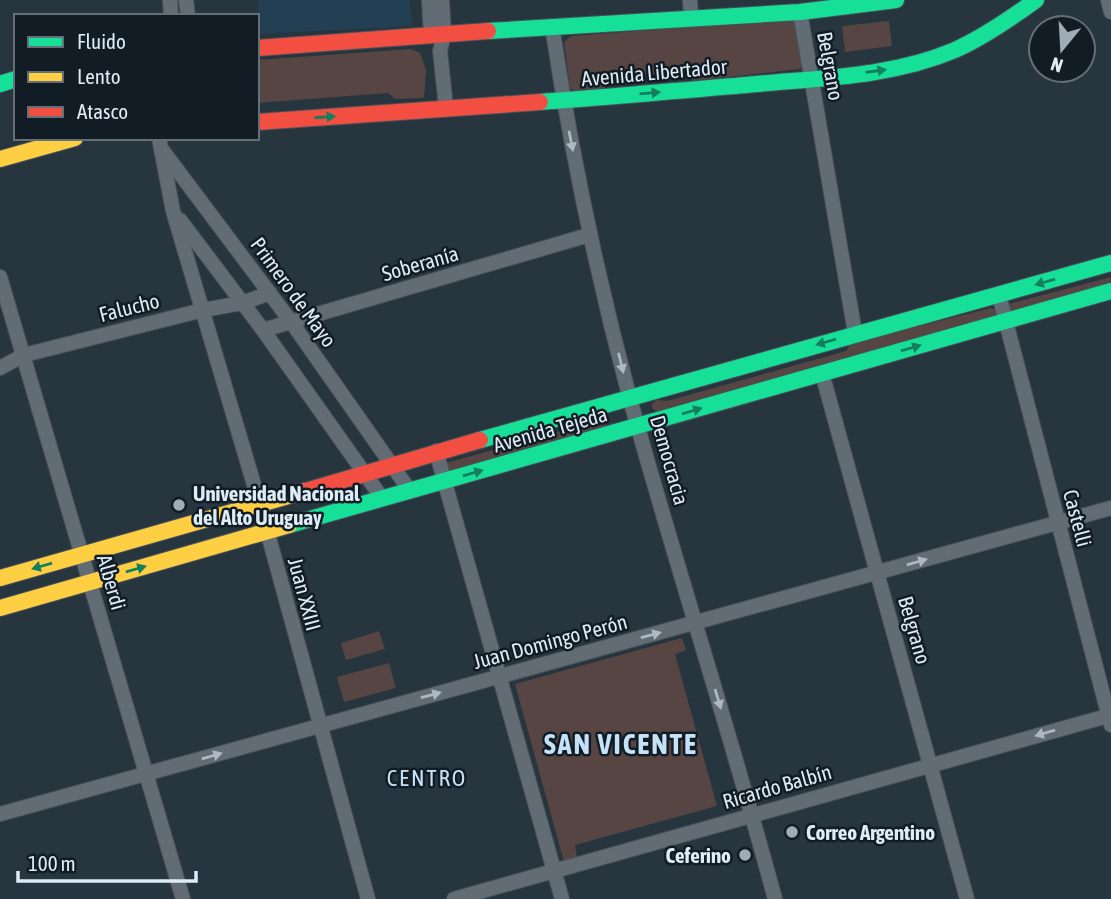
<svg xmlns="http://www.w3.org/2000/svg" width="1111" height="899" font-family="'Asap Condensed',sans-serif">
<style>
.built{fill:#233f54}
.green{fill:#574543}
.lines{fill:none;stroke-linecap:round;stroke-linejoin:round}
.street-casing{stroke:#47525a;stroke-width:16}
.fast-casing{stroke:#47525a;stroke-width:18}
.slow-casing{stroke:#47525a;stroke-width:18}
.jam-casing{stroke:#47525a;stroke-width:18}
.street{stroke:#626c74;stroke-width:14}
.fast{stroke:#16e098;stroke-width:16}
.slow{stroke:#ffcf43;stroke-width:16}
.jam{stroke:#f24e42;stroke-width:16}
.oneway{fill:#147e5e}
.oneway2{fill:#acb9c3}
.poi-dot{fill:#9eacb6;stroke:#121c24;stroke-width:2.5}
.labels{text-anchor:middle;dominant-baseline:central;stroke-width:5;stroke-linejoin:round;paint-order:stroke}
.street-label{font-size:21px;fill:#deecf7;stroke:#121c24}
.poi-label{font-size:21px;font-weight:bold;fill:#deecf7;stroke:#121c24;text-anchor:start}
.neighbourhood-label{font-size:23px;letter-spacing:2px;fill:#c6e2f8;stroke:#121c24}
.district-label{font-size:28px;font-weight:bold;letter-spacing:2px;fill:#c6e2f8;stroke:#121c24}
</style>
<rect width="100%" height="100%" fill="#27353e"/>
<path class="built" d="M258 0H410L412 26 260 34Z"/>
<path class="green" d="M792 19 796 23 803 65 800 69 692 81 691 71 606 78 605 90 578 93 570 88 564 42 571 36Z
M889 21 892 46 845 52 842 26Z
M411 49 420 53 426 70 424 98 395 99 388 93 257 103V60Z
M1111 277V286L1012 315 1008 304Z
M991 308 995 310 996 314 993 319 660 412 654 410 651 405 656 400 667 401 846 351 851 343Z
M604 419 607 423 606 428 449 472 446 463Z
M379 631 385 649 346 660 341 643Z
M682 638 686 650 675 654 717 806 575 845 577 858 564 862 515 684Z
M389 663 396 688 344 702 337 677Z"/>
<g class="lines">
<defs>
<path id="street" d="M170 0 171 16
M186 0 188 16
M429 0 431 35
M442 0 444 34 440 51 446 107
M690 0 691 18
M1108 0 1111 12
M800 12 855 333
M552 26C571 152 597 276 630 399 676 566 730 731 775 899
M159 138 173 211 260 505 368 899
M163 151 292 323 410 491
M180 220 263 330 382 498
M0 277 183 899
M999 295 1111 725
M263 330 589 235
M0 368 24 355 203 310 242 303 270 293
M822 373 967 899
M436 451 562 899
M0 814 1111 508
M454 899 1111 715"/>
<path id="fast" d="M488 31 800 12 896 0
M0 84 16 79
M540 102C609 97 677 91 746 85 816 78 889 78 955 50 984 37 1010 19 1036 0
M480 440 1111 263
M289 525 1111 291"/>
<path id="slow" d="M0 159 75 138
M0 578 306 491
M0 608 289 525"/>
<path id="jam" d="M257 48 488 31
M257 122 540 102
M306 491 480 440"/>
</defs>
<use href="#street" class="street-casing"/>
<use href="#fast" class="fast-casing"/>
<use href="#slow" class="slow-casing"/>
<use href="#jam" class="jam-casing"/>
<use href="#street" class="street"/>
<use href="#fast" class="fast"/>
<use href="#slow" class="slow"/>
<use href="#jam" class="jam"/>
</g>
<defs><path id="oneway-solid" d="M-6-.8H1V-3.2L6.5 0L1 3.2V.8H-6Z" transform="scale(1.75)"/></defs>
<g class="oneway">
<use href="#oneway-solid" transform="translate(876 71) rotate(-8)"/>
<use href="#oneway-solid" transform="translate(650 93) rotate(-5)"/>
<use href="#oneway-solid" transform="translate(325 117) rotate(-4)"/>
<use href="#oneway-solid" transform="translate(1045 282) rotate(164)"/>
<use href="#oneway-solid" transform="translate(826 342) rotate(164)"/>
<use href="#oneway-solid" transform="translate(911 348) rotate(-16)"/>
<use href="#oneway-solid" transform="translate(692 411) rotate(-16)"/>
<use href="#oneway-solid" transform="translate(473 473) rotate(-16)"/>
<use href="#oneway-solid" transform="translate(42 566) rotate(164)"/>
<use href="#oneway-solid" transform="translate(136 569) rotate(-16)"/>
</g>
<g class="oneway2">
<use href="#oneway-solid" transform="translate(571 141) rotate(79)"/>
<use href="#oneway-solid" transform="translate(621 363) rotate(76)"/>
<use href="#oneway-solid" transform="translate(917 562) rotate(-16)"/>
<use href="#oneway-solid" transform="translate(651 635) rotate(-15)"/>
<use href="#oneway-solid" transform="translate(431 695) rotate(-15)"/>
<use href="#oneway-solid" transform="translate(718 699) rotate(73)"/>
<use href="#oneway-solid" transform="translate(1045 733) rotate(164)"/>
<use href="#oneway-solid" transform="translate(212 756) rotate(-16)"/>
</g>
<g class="poi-dot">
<circle cx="179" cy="505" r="7"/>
<circle cx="792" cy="832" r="7"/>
<circle cx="745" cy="855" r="7"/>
</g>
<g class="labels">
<g class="street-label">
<text transform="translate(831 66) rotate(80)">Belgrano</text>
<text transform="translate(654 72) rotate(-5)">Avenida Libertador</text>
<text transform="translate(420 263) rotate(-16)">Soberanía</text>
<text transform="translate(294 292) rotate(54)">Primero de Mayo</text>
<text transform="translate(129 307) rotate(-14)">Falucho</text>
<text transform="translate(550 429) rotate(-16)">Avenida Tejeda</text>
<text transform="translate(670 460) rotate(74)">Democracia</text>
<text transform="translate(1078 518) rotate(75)">Castelli</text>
<text transform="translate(112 582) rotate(74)">Alberdi</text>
<text transform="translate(305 594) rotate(75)">Juan XXIII</text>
<text transform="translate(915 630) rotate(74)">Belgrano</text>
<text transform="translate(550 641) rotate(-15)">Juan Domingo Perón</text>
<text transform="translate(777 786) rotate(-16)">Ricardo Balbín</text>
</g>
<g class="poi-label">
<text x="193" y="493">Universidad Nacional<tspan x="193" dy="24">del Alto Uruguay</tspan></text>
<text x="806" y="832">Correo Argentino</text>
<text x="731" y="855" text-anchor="end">Ceferino</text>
</g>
<g class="neighbourhood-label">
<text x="427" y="778">CENTRO</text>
</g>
<g class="district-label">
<text x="621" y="744">SAN VICENTE</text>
</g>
</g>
<rect x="14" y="14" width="245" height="126" fill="#121c24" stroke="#646f78" stroke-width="2"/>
<rect x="28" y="37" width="35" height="10" fill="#16e098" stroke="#646f78" stroke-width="2"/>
<text x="77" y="49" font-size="21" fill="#deecf7">Fluido</text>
<rect x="28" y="72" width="35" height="10" fill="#ffcf43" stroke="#646f78" stroke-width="2"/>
<text x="77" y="84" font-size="21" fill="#deecf7">Lento</text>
<rect x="28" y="107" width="35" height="10" fill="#f24e42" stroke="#646f78" stroke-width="2"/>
<text x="77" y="119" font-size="21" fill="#deecf7">Atasco</text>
<g transform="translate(1062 49) rotate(198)"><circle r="33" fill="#121c24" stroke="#646f78" stroke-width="2"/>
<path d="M0-5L12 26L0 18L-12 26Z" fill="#9eacb6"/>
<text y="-10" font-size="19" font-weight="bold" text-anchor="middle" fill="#deecf7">N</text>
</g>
<path d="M18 871v10h178v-10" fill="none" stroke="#deecf7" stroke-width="3.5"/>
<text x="28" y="871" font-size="21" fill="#deecf7" stroke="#121c24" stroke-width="5" paint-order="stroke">100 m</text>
</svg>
